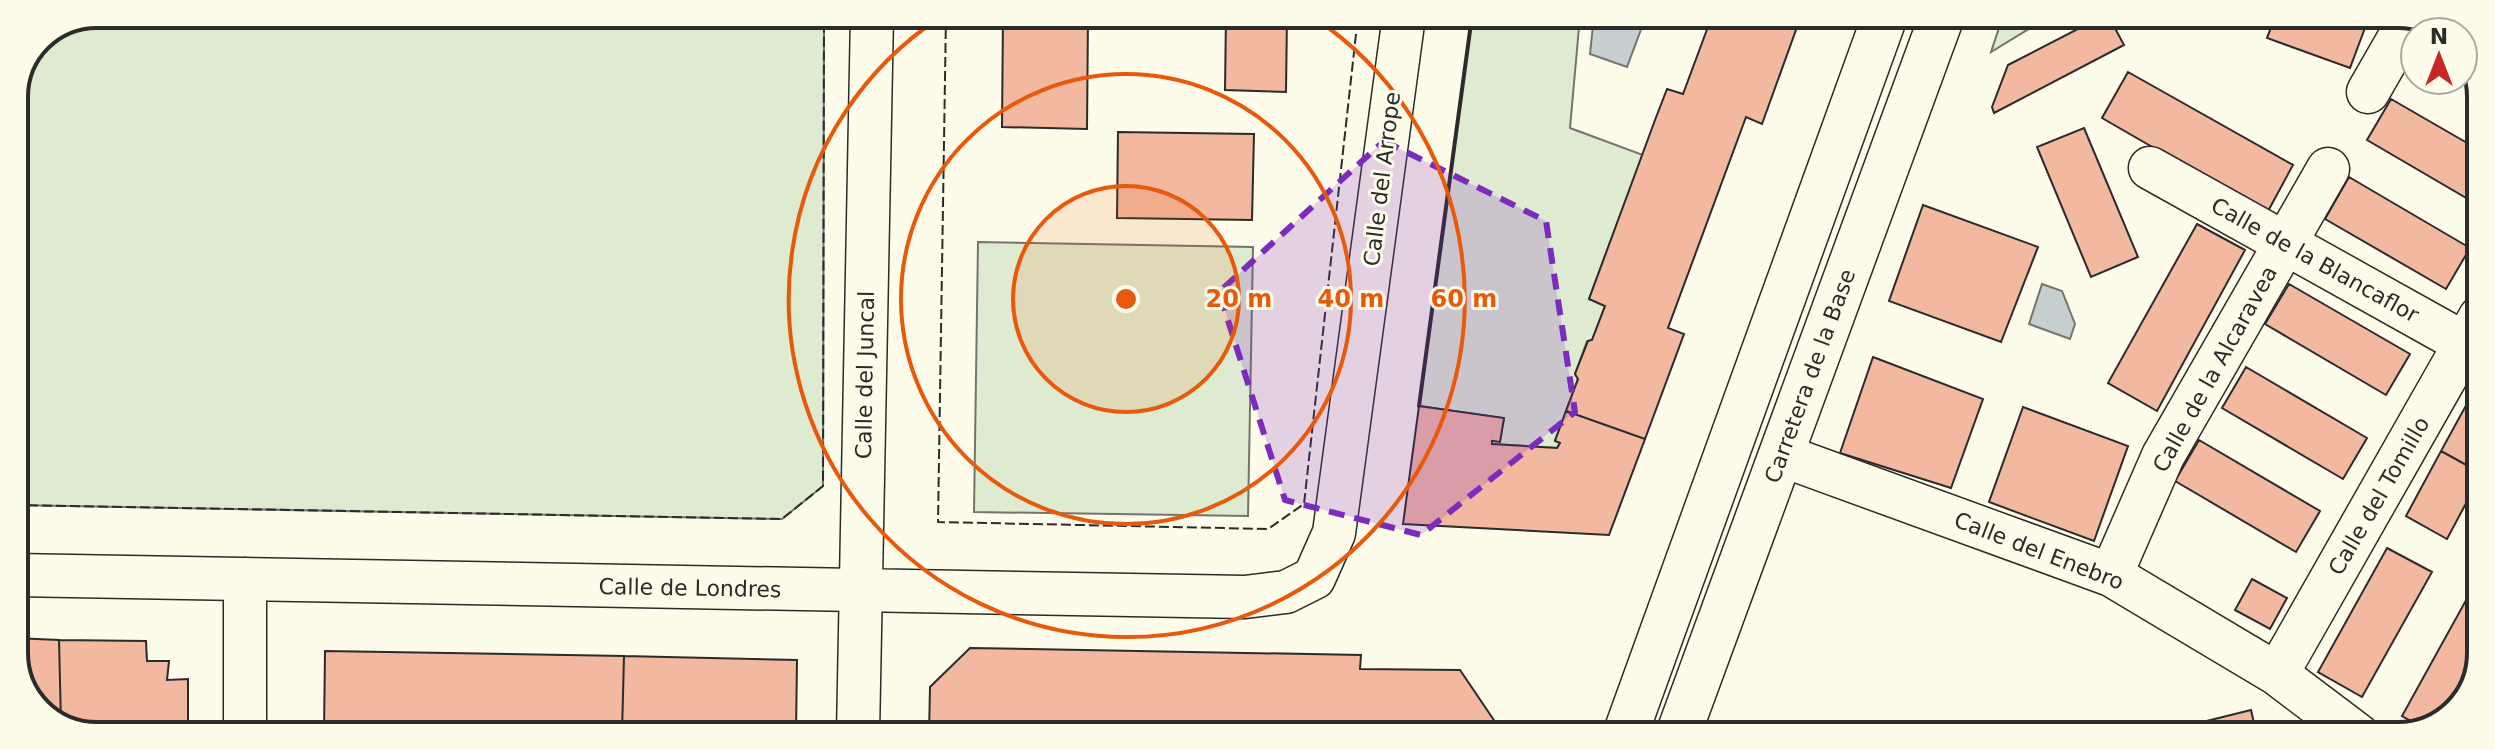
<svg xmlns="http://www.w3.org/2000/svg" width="2495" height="750" font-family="'DejaVu Sans',sans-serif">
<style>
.green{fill:#deebd1;stroke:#74746e;stroke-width:2}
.water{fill:#c7d0d0;stroke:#74746e;stroke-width:2}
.building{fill:#f2b8a0;stroke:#2b2b2b;stroke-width:2}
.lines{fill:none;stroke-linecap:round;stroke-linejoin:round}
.minor-casing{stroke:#2b2b2b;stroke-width:45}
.major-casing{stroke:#2b2b2b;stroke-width:47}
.minor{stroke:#fdfbea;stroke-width:42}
.major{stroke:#fdfbea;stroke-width:44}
.fence{stroke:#2b2b2b;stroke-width:2;stroke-dasharray:10 4;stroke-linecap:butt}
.wall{stroke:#2b2b2b;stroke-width:4}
.marked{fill:#7b2cbf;fill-opacity:0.2;stroke:#7b2cbf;stroke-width:6;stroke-dasharray:16 10;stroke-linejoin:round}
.ring{fill:none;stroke:#e8590c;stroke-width:4}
.labels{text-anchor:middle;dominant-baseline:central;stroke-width:6;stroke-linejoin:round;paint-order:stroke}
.street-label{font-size:22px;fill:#2b2b2b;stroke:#fdfbea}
.rim{fill:none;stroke:#2b2b2b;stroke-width:4}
.centre{fill:#e8590c;stroke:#fdfbea;stroke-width:4}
.ring-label{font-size:24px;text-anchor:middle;font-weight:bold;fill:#e8590c;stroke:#fdfbea;stroke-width:6;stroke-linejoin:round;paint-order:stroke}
</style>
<rect width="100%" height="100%" fill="#fdfbea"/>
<path class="green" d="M97 14 824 15 823 486 782 519 14 505V97L39 38Z
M1472 16H1580L1570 128 1643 155 1589 299 1605 306 1592 340 1587 341 1575 374 1578 379 1555 440 1560 443 1557 448 1492 444V441H1500L1504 418 1419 406Z
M2003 16H2050L1991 52Z
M978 242 1253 247 1248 516 974 512Z"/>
<path class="water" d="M1594 16H1646L1627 67 1590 54Z
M2042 284 2062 291 2075 324 2070 339 2029 324Z"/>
<path class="building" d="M1003 15H1088L1087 129 1002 127Z
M1226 15 1287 16 1286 92 1225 90Z
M1712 16H1801L1762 124 1746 117 1668 328 1684 334 1645 439 1566 411 1578 379 1575 374 1588 341 1592 340 1605 306 1589 299 1655 120 1667 89 1683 94Z
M2101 17H2109L2124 45 1994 113 1992 107 2008 65Z
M2275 17H2369L2350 68 2267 38Z
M2128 72 2293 165 2267 213 2102 118Z
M2391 99 2481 151 2480 206 2367 140Z
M2084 128 2138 257 2091 277 2037 147Z
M1118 132 1254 134 1252 220 1117 218Z
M2349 177 2470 248 2446 289 2325 219Z
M1923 205 2038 247 2001 342 1889 301Z
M2197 224 2245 250 2157 411 2108 383Z
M2289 284 2410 354 2386 395 2265 324Z
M1873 357 1983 399 1951 488 1840 453Z
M2246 367 2367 438 2343 479 2222 408Z
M2475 389 2479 391V472L2441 451Z
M1419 406 1504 418 1500 442 1492 441V444L1557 448 1560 443 1555 441 1566 411 1645 439 1609 535 1403 524Z
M2023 407 2128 446 2094 541 1989 502Z
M2199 440 2320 511 2296 552 2175 481Z
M2441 451 2479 472V479L2447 539 2406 516Z
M2387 548 2432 572 2362 697 2318 672Z
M2252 579 2287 598 2270 629 2235 610Z
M2470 593 2478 597V675L2448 719 2423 728 2402 716Z
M14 638 59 640 61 723 32 704 14 659Z
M59 640 146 641 147 661H169L167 680 188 679V733L72 731 61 723Z
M970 648 1361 655 1360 669 1460 670 1504 735 929 734 930 687Z
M325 651 624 656 622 734 324 733Z
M624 656 797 660 796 734H622Z
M2251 710 2257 736H2146Z"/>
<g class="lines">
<defs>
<path id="minor" d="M2368 92 2411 17
M2150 168 2480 352
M1781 455 2111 575 2277 674 2359 736
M14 575 1245 597 1286 592 1314 578 1334 533 1404 16
M2111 575 2163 456 2328 169
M245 579V733
M2277 674 2480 317
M858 734 872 15"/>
<path id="major" d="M1625 735 1885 16
M1678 735 1942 16"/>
</defs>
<use href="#minor" class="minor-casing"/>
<use href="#major" class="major-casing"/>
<use href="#minor" class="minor"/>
<use href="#major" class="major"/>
<path class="fence" d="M946 15 938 522 1268 529 1304 504 1358 16
M14 505 782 519 823 486 824 15"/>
<path class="wall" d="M1419 406 1472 16"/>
</g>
<path class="marked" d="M1384 141 1546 221 1575 412 1421 535 1285 500 1219 292Z"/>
<circle cx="1126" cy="299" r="113" fill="#e8590c" fill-opacity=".12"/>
<g class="ring">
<circle cx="1126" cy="299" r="113"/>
<circle cx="1126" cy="299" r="225"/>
<path d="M1313 17A338 338 0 1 1 942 16"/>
</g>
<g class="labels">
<g class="street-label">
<text transform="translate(1382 179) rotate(-83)">Calle del Arrope</text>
<text transform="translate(2315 260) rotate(29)">Calle de la Blancaflor</text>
<text transform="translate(2215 369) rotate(-61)">Calle de la Alcaravea</text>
<text transform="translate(865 375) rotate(-89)">Calle del Juncal</text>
<text transform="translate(1810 376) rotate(-70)">Carretera de la Base</text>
<text transform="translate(2379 496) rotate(-60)">Calle del Tomillo</text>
<text transform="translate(2039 551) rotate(21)">Calle del Enebro</text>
<text transform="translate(690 588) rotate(1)">Calle de Londres</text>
</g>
</g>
<path d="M0 0H2495V750H0ZM97 28H2398A69 69 0 0 1 2467 97V653A69 69 0 0 1 2398 722H97A69 69 0 0 1 28 653V97A69 69 0 0 1 97 28Z" fill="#fdfbea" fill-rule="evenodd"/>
<path class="rim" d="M97 28H2398A69 69 0 0 1 2467 97V653A69 69 0 0 1 2398 722H97A69 69 0 0 1 28 653V97A69 69 0 0 1 97 28Z"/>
<circle cx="1126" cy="299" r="12" class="centre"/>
<g class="ring-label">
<text x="1239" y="307">20 m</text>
<text x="1351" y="307">40 m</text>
<text x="1464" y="307">60 m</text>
</g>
<g transform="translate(2439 56)"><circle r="38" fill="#fdfbea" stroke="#a9a89e" stroke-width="2"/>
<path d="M0-6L14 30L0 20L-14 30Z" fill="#c62828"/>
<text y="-12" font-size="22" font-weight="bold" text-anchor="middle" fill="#2b2b2b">N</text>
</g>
</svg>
